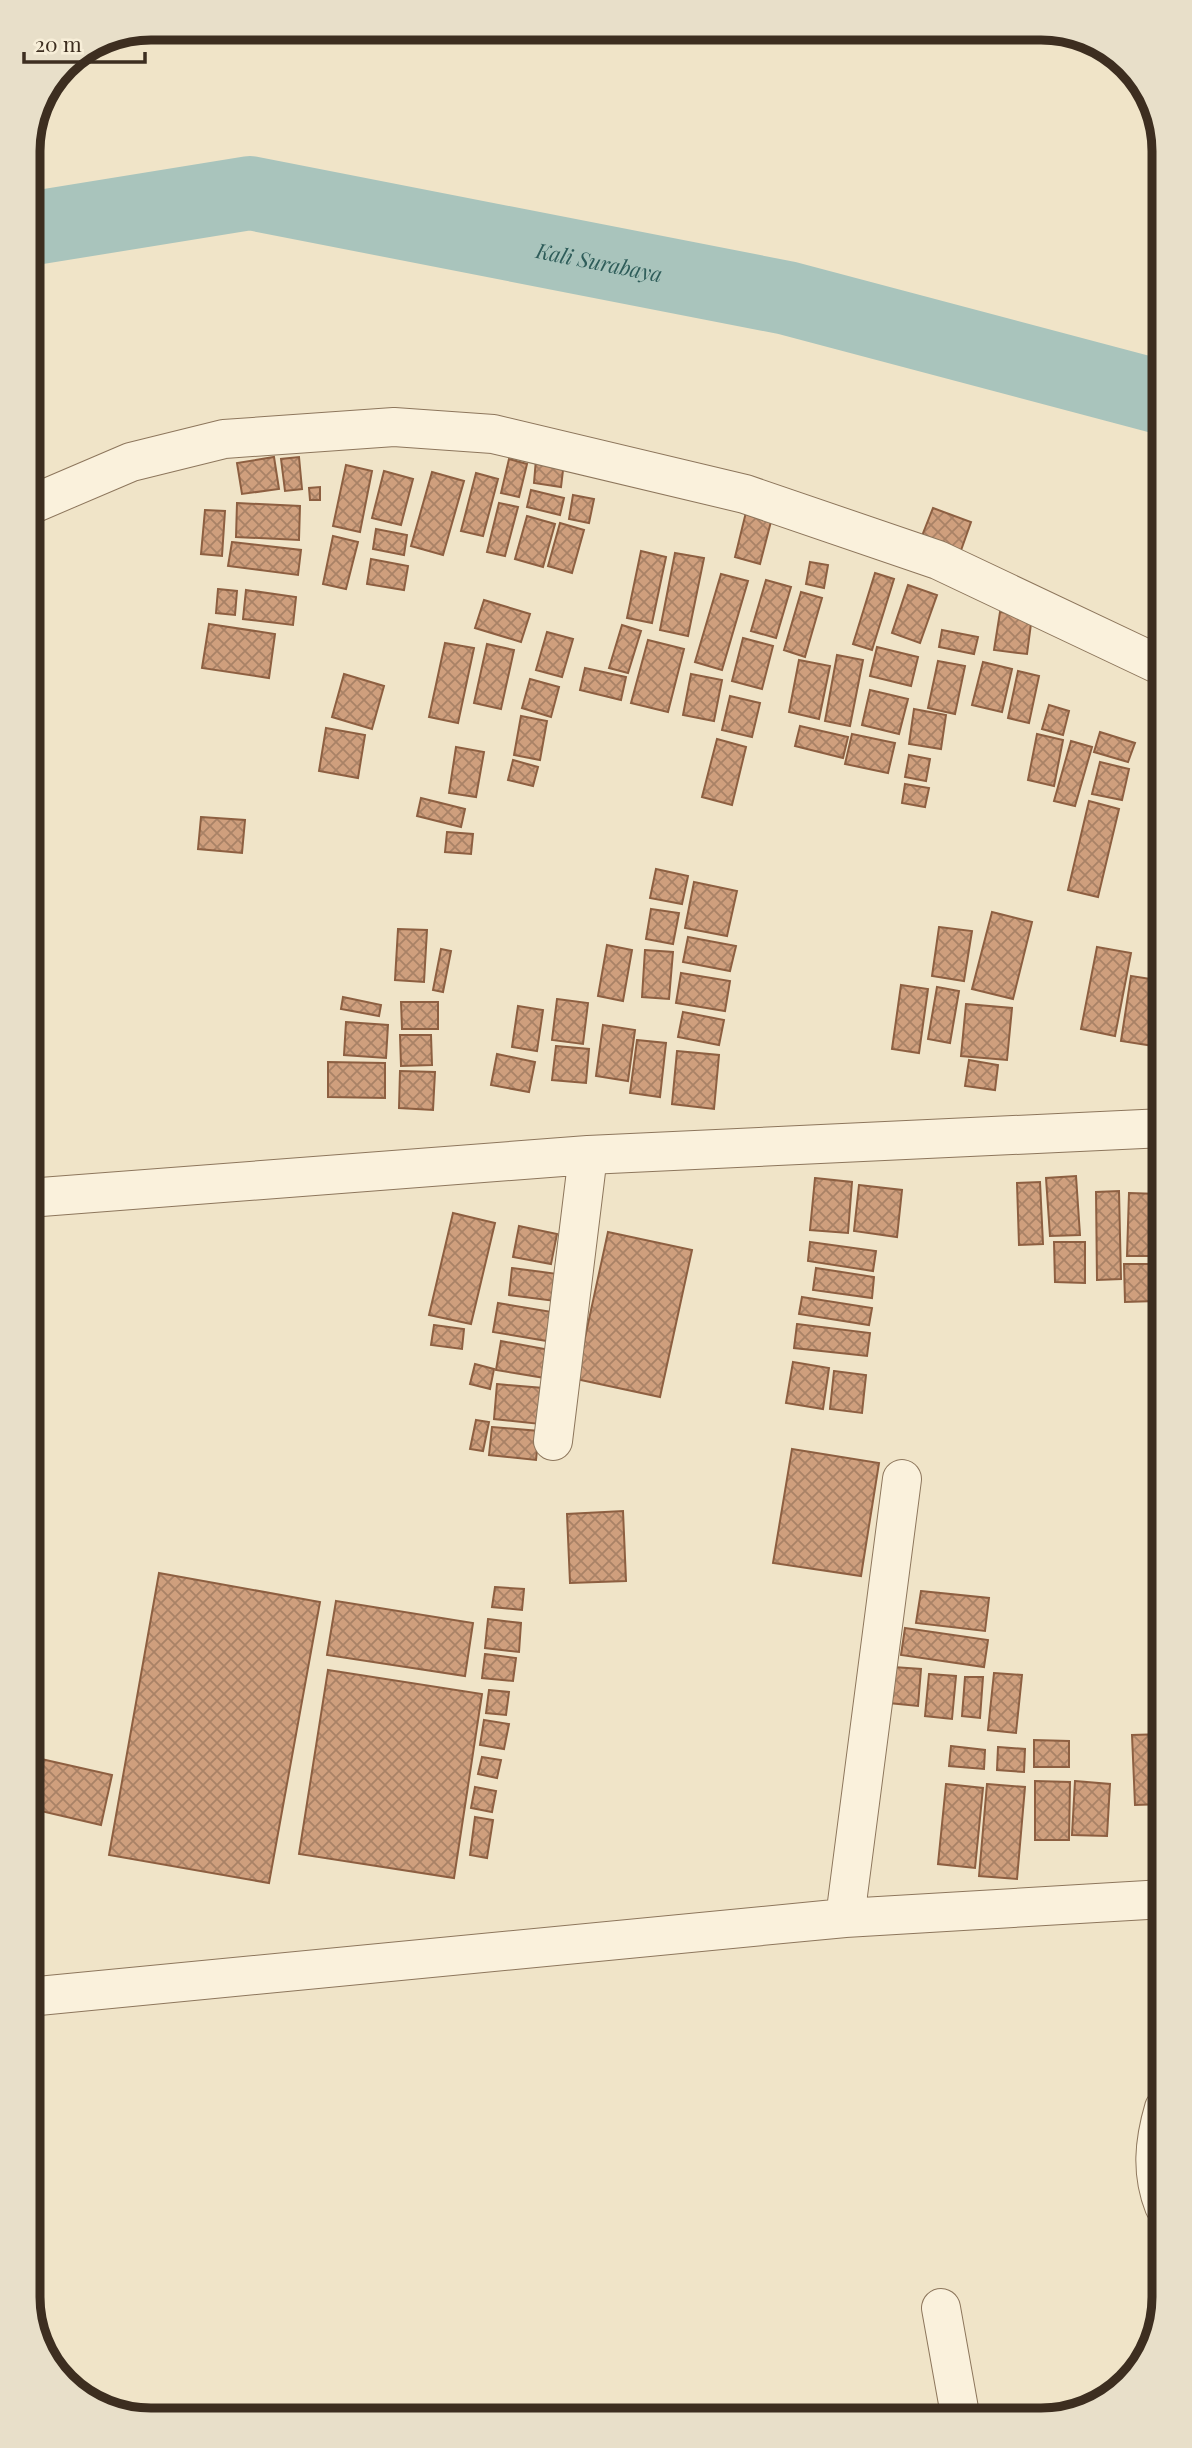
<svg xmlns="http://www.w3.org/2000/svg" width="1192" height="2448" font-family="'Playfair Display',serif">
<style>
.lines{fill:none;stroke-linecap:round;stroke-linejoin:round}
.river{stroke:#a9c4bc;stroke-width:74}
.building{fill:url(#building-cross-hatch);stroke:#8d5f41;stroke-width:2}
.minor-casing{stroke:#8d765c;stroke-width:40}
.minor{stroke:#faf1dc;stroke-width:38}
.labels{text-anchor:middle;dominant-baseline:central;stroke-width:5;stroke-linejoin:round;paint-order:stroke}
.water-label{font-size:21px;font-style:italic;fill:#2f5d5a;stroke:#f7eed8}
.rim{fill:none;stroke:#3d2e20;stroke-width:9}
</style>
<defs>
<pattern id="building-cross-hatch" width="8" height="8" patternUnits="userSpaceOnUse" patternTransform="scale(1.75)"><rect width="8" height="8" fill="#cf9f7d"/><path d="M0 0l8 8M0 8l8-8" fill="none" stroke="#a98266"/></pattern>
</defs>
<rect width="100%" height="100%" fill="#f0e4c8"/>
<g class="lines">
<path class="river" id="s1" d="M28 229 250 193 787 298 1164 398"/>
</g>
<path class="building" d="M274 457 279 489 242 494 237 463Z
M299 457 302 489 285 491 281 459Z
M509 459 527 464 519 497 501 493Z
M536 459 564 462 561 487 534 483Z
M346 465 372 471 360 532 333 526Z
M384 471 413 479 401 525 372 518Z
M432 472 464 481 443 555 411 546Z
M476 473 498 479 483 536 461 531Z
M320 487V500H310L309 488Z
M531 490 564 498 560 515 527 507Z
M573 495 594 499 589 523 569 519Z
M749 500 775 506 760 564 735 557Z
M237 503 300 506 299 540 236 537Z
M499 503 518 507 505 556 487 552Z
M933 508 971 522 959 556 920 541Z
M205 510 225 511 222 556 201 554Z
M527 516 555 524 543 567 515 559Z
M560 523 584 530 572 573 548 566Z
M376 529 407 535 404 555 373 549Z
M333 536 358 542 346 589 323 584Z
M232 542 301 550 298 575 228 566Z
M641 551 666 557 652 623 627 618Z
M675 553 704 558 688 636 660 630Z
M371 559 408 566 404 590 367 584Z
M810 562 828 565 824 588 806 584Z
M875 573 894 579 872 650 853 644Z
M721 574 748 581 722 670 695 662Z
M766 580 791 587 776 638 751 631Z
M908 585 937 595 920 643 892 633Z
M218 589 237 591 235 615 216 613Z
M246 590 296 597 293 625 243 619Z
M801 592 822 598 805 657 784 650Z
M484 600 530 614 521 642 475 628Z
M1000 612 1032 616 1027 654 994 650Z
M209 624 275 634 269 678 202 668Z
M622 625 641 631 628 673 609 668Z
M942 630 978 637 974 654 939 647Z
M547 632 573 639 562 677 536 670Z
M743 638 773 646 762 689 732 681Z
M648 640 684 649 668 712 631 703Z
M445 643 474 648 458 723 429 717Z
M487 644 514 650 501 709 474 703Z
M877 647 918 657 911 686 870 676Z
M837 655 863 660 850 726 825 721Z
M799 660 830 666 819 719 789 712Z
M938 661 965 666 955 714 928 708Z
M983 662 1012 669 1002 712 972 705Z
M585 668 626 677 621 700 580 690Z
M1018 671 1039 676 1029 723 1008 718Z
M344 674 384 686 372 729 332 717Z
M691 674 722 680 714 721 683 715Z
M530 679 559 687 551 717 522 708Z
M870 690 908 699 899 734 862 725Z
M730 696 760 703 752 737 722 730Z
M1049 705 1069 711 1063 735 1042 729Z
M914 709 946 715 941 749 909 744Z
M521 716 547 721 540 760 514 755Z
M800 726 848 737 843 758 795 746Z
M326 728 365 735 358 778 319 771Z
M1100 732 1135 743 1128 762 1094 752Z
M852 734 895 743 888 773 845 764Z
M1037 734 1063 740 1054 786 1028 780Z
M717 739 746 747 732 805 702 797Z
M1071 741 1092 747 1075 806 1054 801Z
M456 747 484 752 476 797 449 793Z
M909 755 930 759 926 781 905 777Z
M513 760 538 767 533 786 508 780Z
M1100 762 1129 769 1122 800 1092 794Z
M905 784 929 788 925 807 902 803Z
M421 798 465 809 461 827 417 816Z
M1089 801 1119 809 1098 897 1068 890Z
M201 817 245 820 242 853 198 849Z
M447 832 473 834 471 854 445 852Z
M656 869 688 876 682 904 650 898Z
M694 882 737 891 727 936 685 928Z
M651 909 679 913 673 944 646 939Z
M992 912 1032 922 1013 999 972 989Z
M939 927 972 931 964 981 932 976Z
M398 929 427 930 424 982 395 980Z
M688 937 736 946 730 971 683 962Z
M607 945 632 950 623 1001 598 996Z
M1097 947 1131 953 1115 1036 1081 1029Z
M441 949 451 951 443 992 433 990Z
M645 950 673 952 669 999 642 997Z
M681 973 730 981 725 1011 676 1003Z
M1131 976 1164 981 1154 1046 1121 1041Z
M901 985 928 989 919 1053 892 1049Z
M937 987 959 991 950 1043 928 1039Z
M343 997 381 1005 379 1016 341 1009Z
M557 999 588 1003 583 1044 552 1040Z
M401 1002H438V1029H402Z
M966 1004 1012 1008 1007 1060 961 1056Z
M518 1006 543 1010 537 1051 512 1047Z
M683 1012 724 1020 719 1045 678 1037Z
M346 1022 388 1025 386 1058 344 1055Z
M603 1025 635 1030 628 1081 596 1076Z
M400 1035H431L432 1065 401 1066Z
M637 1040 666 1043 660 1097 630 1093Z
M556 1046 589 1049 586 1083 552 1080Z
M677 1051 719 1055 714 1109 672 1104Z
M497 1054 535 1062 529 1092 491 1085Z
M969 1060 998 1065 995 1090 965 1086Z
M328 1062 385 1063V1098L328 1097Z
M400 1071 435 1072 433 1110 399 1108Z
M1076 1176 1080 1235 1050 1236 1046 1178Z
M815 1178 852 1182 848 1233 810 1230Z
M1040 1182 1043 1244 1019 1245 1017 1183Z
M859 1185 902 1190 897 1237 854 1231Z
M1119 1191 1121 1279 1097 1280 1096 1192Z
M1129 1193 1159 1194 1157 1256H1127Z
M453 1213 495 1223 471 1324 429 1315Z
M519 1226 557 1234 551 1264 513 1257Z
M608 1232 692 1250 660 1397 576 1379Z
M810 1242 876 1251 873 1271 808 1261Z
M1054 1242H1085V1283L1055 1282Z
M1124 1264H1155L1156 1301 1125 1302Z
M512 1268 558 1274 555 1301 509 1295Z
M816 1268 874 1277 872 1298 813 1290Z
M802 1297 872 1308 869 1325 799 1314Z
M498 1303 558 1313 553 1342 493 1332Z
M797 1324 870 1333 867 1356 794 1348Z
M434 1325 464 1329 462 1349 431 1345Z
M501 1341 550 1350 545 1378 496 1370Z
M793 1362 829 1368 823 1409 786 1403Z
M475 1364 494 1369 490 1389 470 1384Z
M834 1371 866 1375 862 1413 830 1409Z
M497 1384 543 1388 540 1424 494 1419Z
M476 1420 489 1422 483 1451 470 1449Z
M492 1427 539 1431 536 1460 489 1455Z
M792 1449 879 1463 861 1576 773 1563Z
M623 1511 626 1581 570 1583 567 1514Z
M159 1573 320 1602 269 1883 109 1855Z
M495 1587 524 1589 522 1610 492 1607Z
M921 1591 989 1598 985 1631 916 1623Z
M336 1601 473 1623 465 1676 327 1655Z
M488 1619 521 1623 519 1652 485 1648Z
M905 1628 988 1640 984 1667 901 1655Z
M485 1654 516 1658 513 1681 482 1678Z
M893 1667 921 1669 918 1706 889 1703Z
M328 1670 482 1694 454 1878 299 1854Z
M994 1673 1022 1675 1016 1733 988 1730Z
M929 1674 956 1676 952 1719 925 1716Z
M965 1677H983L980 1718 962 1716Z
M489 1690 509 1692 506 1715 486 1713Z
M484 1720 509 1724 504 1749 480 1745Z
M1164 1734V1804L1135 1805 1132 1735Z
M1034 1740 1069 1741V1767H1034Z
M951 1746 985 1750 984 1769 949 1766Z
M998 1747 1025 1749 1024 1772 997 1770Z
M28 1756 112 1775 101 1825 28 1808Z
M482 1757 501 1760 497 1778 478 1774Z
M1035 1781 1070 1782 1069 1840H1035Z
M1075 1781 1110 1784 1107 1836 1072 1835Z
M946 1784 983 1788 975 1868 938 1864Z
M987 1784 1025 1787 1017 1879 979 1876Z
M475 1787 496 1791 492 1812 471 1808Z
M475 1817 493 1820 487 1858 470 1855Z"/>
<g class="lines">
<defs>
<path id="minor" d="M28 506 131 462 224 439 394 427 493 434 745 494 938 560 1164 667
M28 1198 588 1155 1164 1128
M553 1441 588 1155
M845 1918 902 1479
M28 1997 845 1918 1164 1899
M1164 2206C1151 2173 1154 2142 1164 2108
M941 2308 961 2420"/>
</defs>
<use href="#minor" class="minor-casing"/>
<use href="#minor" class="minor"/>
</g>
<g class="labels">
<g class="water-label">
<text stroke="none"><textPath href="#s1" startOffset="581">Kali Surabaya</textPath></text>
</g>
</g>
<path d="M0 0H1192V2448H0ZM151 40H1041A111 111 0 0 1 1152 151V2297A111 111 0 0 1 1041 2408H151A111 111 0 0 1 40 2297V151A111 111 0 0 1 151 40Z" fill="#e8dfc9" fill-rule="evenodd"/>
<path class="rim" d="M151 40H1041A111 111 0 0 1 1152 151V2297A111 111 0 0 1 1041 2408H151A111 111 0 0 1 40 2297V151A111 111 0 0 1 151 40Z"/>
<path d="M24 52v10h121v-10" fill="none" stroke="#3d2e20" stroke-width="3.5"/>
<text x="35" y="52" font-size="21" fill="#3d2e20" stroke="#f7eed8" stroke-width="5" paint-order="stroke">20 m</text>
</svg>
